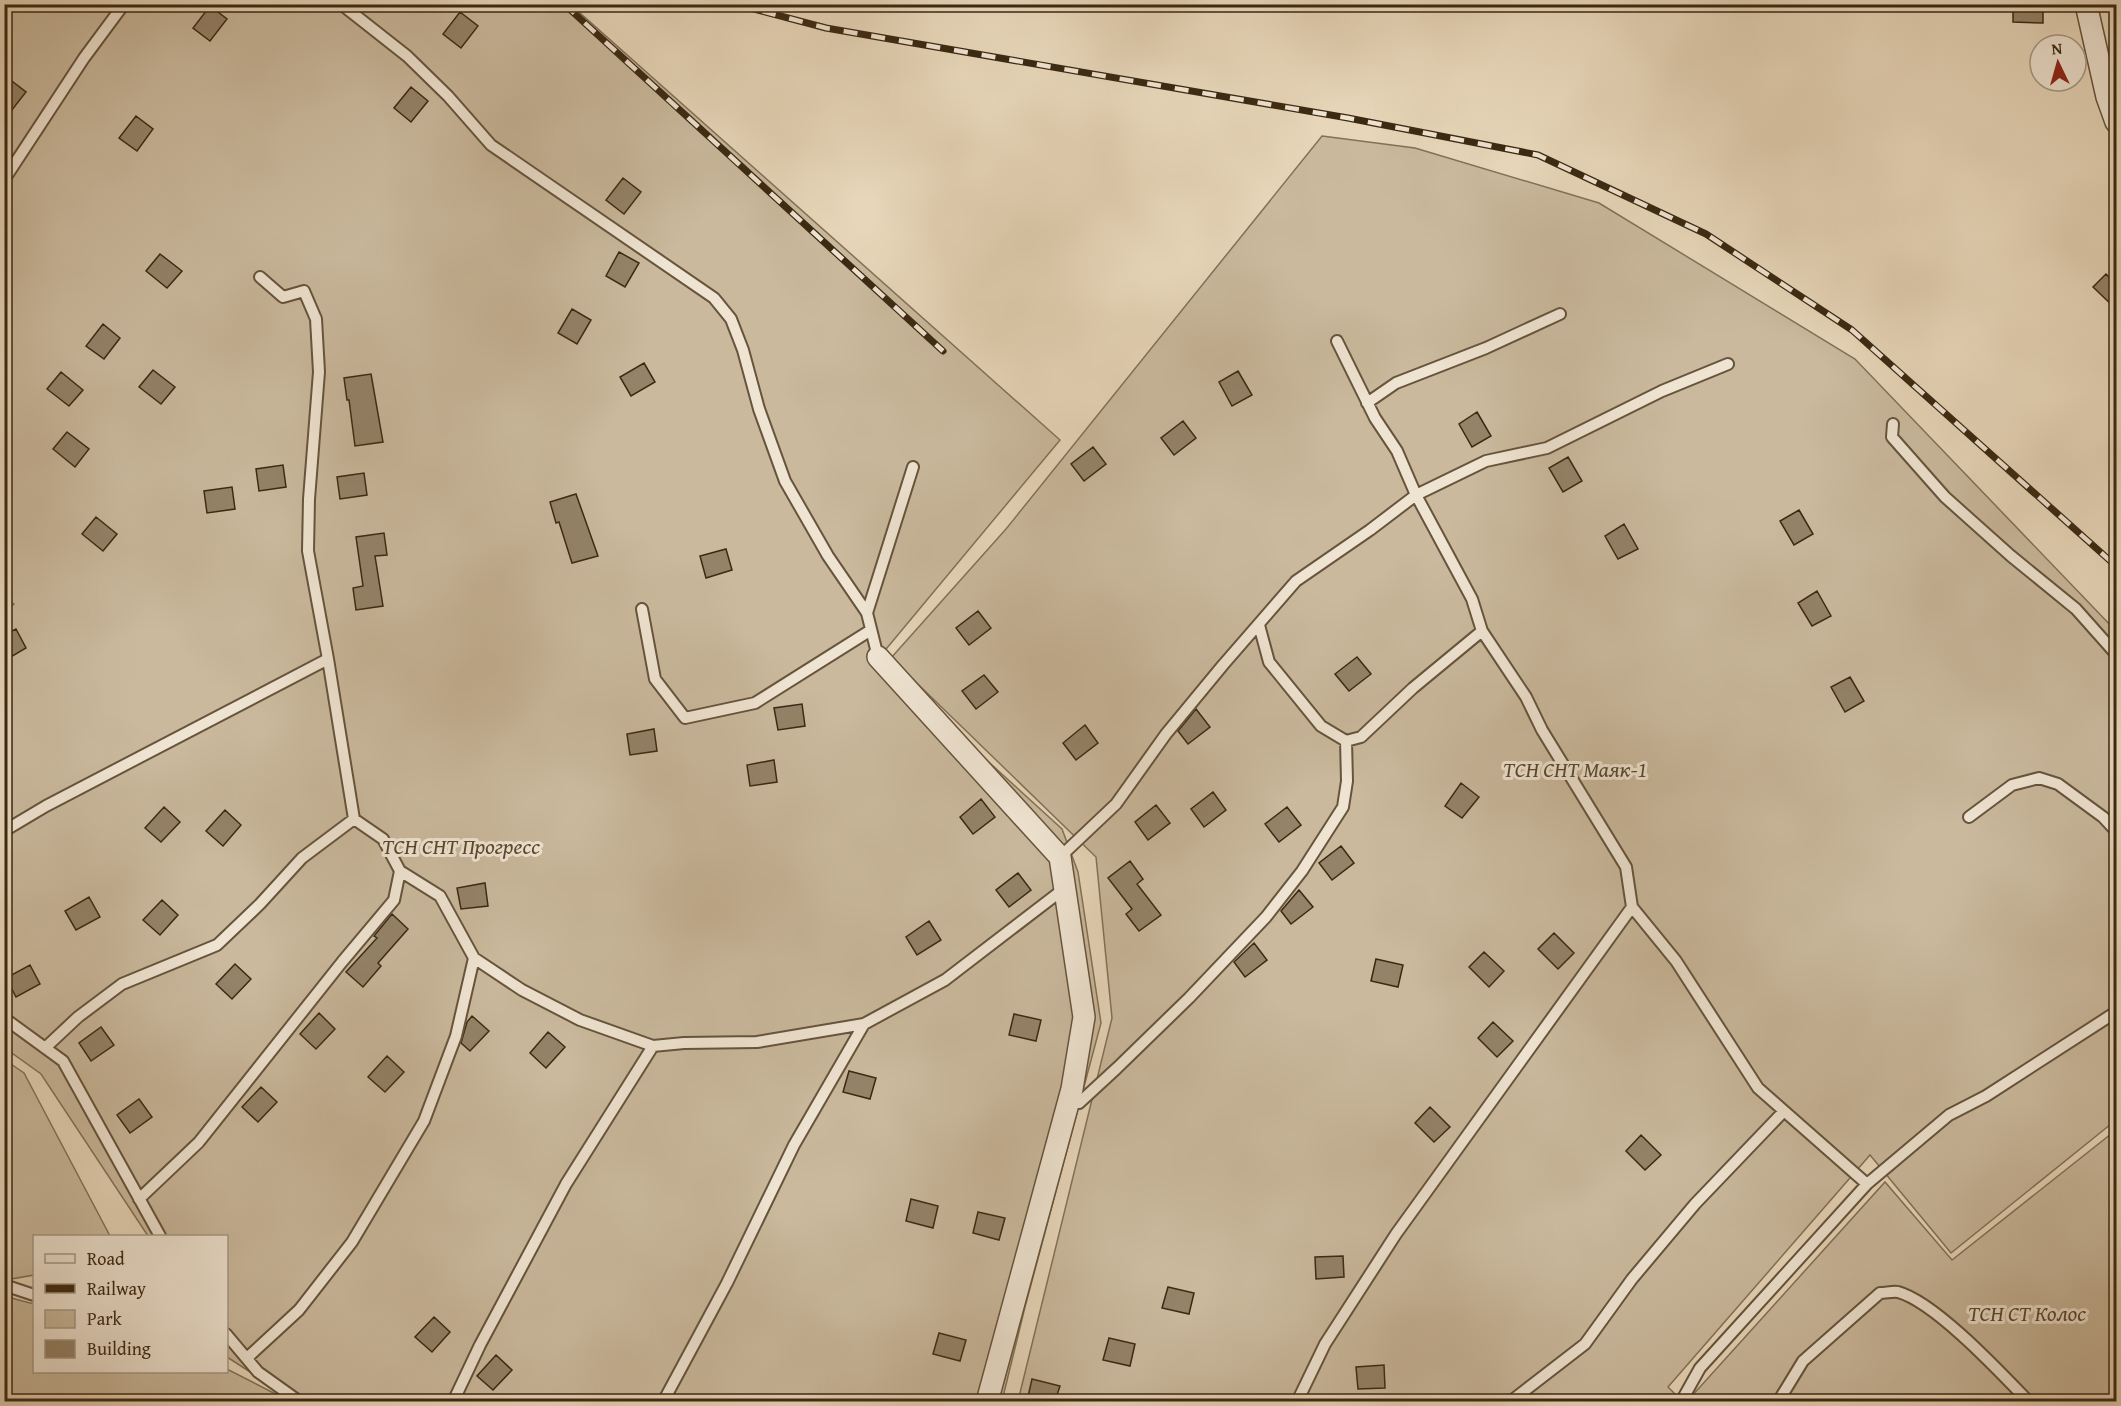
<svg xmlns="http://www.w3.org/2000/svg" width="2121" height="1406" font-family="'Gentium Book Plus',serif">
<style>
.green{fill:#cab99d;stroke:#827158;stroke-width:1.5}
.building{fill:#948369;stroke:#3b2912;stroke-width:1.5}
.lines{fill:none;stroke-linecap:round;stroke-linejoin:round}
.service-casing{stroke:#66543c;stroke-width:14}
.minor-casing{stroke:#66543c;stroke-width:24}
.service{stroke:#efe4d2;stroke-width:10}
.minor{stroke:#efe4d2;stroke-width:21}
.rail-casing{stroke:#3b2912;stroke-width:7}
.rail{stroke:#efe4d2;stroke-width:4.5;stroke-dasharray:14;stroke-linecap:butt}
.labels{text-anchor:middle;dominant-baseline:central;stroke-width:6;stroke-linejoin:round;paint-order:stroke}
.park-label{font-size:22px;font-style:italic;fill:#58462e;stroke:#efe4d2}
</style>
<rect width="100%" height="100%" fill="#e7d6b9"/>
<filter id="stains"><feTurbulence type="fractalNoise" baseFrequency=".00333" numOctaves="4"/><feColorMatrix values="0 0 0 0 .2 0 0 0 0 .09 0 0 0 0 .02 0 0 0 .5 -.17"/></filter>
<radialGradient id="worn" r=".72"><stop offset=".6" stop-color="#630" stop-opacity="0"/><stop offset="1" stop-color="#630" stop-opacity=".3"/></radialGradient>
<path class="green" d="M5 5H571L1060 440 877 660 1062 829 1078 872 1101 1023 1025 1307 1002 1401H295L227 1357 226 1236H148L41 1074 5 1048 4 613 14 604 4 597Z
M1322 136 1415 148 1599 203 1855 359 2116 631V1120L1951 1253 1870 1155 1668 1387 1682 1401H1018L1112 1018 1096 857 891 658 1006 529Z
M5 1060 24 1073 110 1236H34V1275L5 1280Z
M2116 1130V1401L1693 1402 1690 1398 1885 1182 1952 1260Z
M4 1296 34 1304V1372H226L227 1369 289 1401H5Z"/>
<path class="building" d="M2013 4H2043V23L2013 22Z
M210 6 227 19 210 41 193 28Z
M460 12 478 26 461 48 443 34Z
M4 75 26 92 4 120Z
M411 87 428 101 411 122 394 108Z
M136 116 153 129 137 151 119 138Z
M623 178 641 192 624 214 606 200Z
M619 252 639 263 625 287 606 276Z
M160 254 182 271 167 288 146 271Z
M2106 274 2116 284V309L2093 287Z
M572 309 591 320 577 344 558 333Z
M103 324 120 338 104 359 86 346Z
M644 363 655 382 631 396 620 377Z
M153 370 175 387 161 404 139 387Z
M1238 371 1252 395 1232 406 1219 382Z
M61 372 83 390 69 406 47 389Z
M371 374 383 442 355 446 349 400H347L344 378Z
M1477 412 1491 436 1472 447 1459 424Z
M1183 421 1196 438 1174 455 1161 438Z
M67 432 89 449 75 467 53 449Z
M1093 447 1106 464 1084 481 1071 464Z
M1568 457 1582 481 1563 492 1549 468Z
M283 465 286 487 259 491 256 469Z
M364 473 367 495 340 499 337 477Z
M232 487 235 509 207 513 204 491Z
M576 494 598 556 572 563 559 522 556 523 550 502Z
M1799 510 1813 534 1794 545 1780 521Z
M96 517 117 534 103 551 82 534Z
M1624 524 1638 549 1618 559 1605 536Z
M384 533 387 555 375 556 383 606 356 610 353 588 363 586 356 537Z
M726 549 732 570 706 578 700 556Z
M1817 591 1831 616 1812 626 1798 603Z
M978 611 991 628 969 645 956 628Z
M16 629 26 648 4 661V635Z
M1357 657 1371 674 1349 691 1335 674Z
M984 675 998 692 976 709 962 691Z
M1850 677 1864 701 1845 712 1831 687Z
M802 704 805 726 778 730 774 708Z
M1196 709 1210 727 1188 744 1178 731Z
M1085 725 1098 743 1076 760 1063 743Z
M654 729 657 751 630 755 627 734Z
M774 760 777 782 750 786 747 765Z
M1461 783 1479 797 1462 818 1445 806Z
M1213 792 1226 810 1204 827 1191 809Z
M981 799 995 817 973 834 960 817Z
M1156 805 1170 823 1148 840 1135 822Z
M164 807 180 822 161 842 145 828Z
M1287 807 1301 825 1279 842 1265 824Z
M225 810 241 825 223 846 206 831Z
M1341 846 1354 863 1332 880 1319 863Z
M1130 861 1143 879 1137 884 1161 915 1139 931 1126 914 1132 909 1108 878Z
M1018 873 1031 890 1009 907 996 890Z
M485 883 488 906 461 909 457 888Z
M1299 890 1313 907 1291 924 1281 911Z
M89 897 100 917 76 930 65 911Z
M162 900 178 915 160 935 143 920Z
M392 914 408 929 378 963 381 966 363 987 346 972 377 938 374 936Z
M929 921 941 940 917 955 906 937Z
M1554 933 1574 953 1558 969 1538 949Z
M1254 943 1267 960 1245 977 1234 962Z
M1484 952 1504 971 1489 987 1469 967Z
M1376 959 1403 965 1398 987 1371 981Z
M235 964 251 979 232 999 216 984Z
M30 965 40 984 16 997 6 978Z
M319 1013 335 1029 316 1049 300 1034Z
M1014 1014 1041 1020 1036 1041 1009 1035Z
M472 1016 489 1031 470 1051 461 1043 467 1022Z
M1493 1022 1513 1041 1497 1057 1478 1038Z
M101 1027 114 1045 91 1061 79 1043Z
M548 1032 565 1047 546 1068 530 1053Z
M387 1056 404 1072 385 1092 368 1077Z
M849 1071 876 1078 870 1099 843 1092Z
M261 1087 277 1102 258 1122 242 1107Z
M139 1099 152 1117 130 1133 117 1115Z
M1430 1107 1450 1127 1434 1142 1415 1123Z
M1641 1135 1661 1155 1645 1170 1626 1151Z
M911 1199 938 1206 933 1228 906 1221Z
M978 1212 1005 1218 999 1240 973 1233Z
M1343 1256 1344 1277 1316 1279 1315 1257Z
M1168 1287 1194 1293 1189 1314 1162 1308Z
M434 1317 450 1332 432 1352 415 1337Z
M939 1333 966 1340 960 1361 933 1354Z
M1109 1338 1135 1344 1130 1366 1103 1360Z
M496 1355 512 1370 493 1390 477 1376Z
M1384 1365 1385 1388 1358 1389 1356 1367Z
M1032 1379 1060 1386 1055 1401H1027Z"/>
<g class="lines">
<defs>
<path id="service" d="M341 4 407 56 448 96 491 145 714 298 731 319 743 350 759 409 785 481 828 556 867 613
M4 180 84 58 124 4
M260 277 283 297 304 291 316 319 319 372 309 499 308 551 328 659 354 819
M1337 341 1375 418 1397 451 1416 495 1472 599 1482 631
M1367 403 1396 383 1486 348 1560 314
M1893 424 1892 437 1945 497 2011 556 2076 609 2116 654
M642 609 655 679 685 718 755 703 871 630
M1259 625 1269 662 1321 726 1346 741 1361 737 1413 688 1482 631 1526 697 1542 730 1626 867 1632 907 1676 961 1758 1088 1867 1184
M878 657 867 613 913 467
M1969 817 2012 785 2039 778 2058 784 2103 817 2116 831
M4 831 46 806 328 659
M1060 857 1116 804 1166 734 1223 665 1296 581 1370 530 1416 495 1486 461 1547 448 1662 391 1728 364
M474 958 522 990 580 1020 653 1046 684 1043 757 1042 864 1024 945 980 1065 888
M4 1018 63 1061 160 1236
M45 1048 78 1017 122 984 217 945 260 904 302 858 354 819 383 839 400 871 394 900 342 962 199 1142 139 1199
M1069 1102 1079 1103 1117 1068 1189 998 1266 917 1302 871 1343 807 1347 781 1346 741
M4 1285 34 1295
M226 1334 258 1372 300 1402
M247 1358 299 1310 352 1242 424 1121 456 1036 474 958 440 896 400 871
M453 1402 480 1345 566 1184 653 1046
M663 1402 727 1283 794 1145 864 1024
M1297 1402 1325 1344 1396 1234 1632 907
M1510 1402 1585 1344 1632 1279 1695 1204 1784 1111
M1681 1402 1700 1368 1867 1184 1949 1115 1986 1096 2116 1012
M1778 1402 1803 1361 1880 1293C1886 1293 1893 1291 1898 1292 1935 1302 2001 1373 2029 1402"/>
<path id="minor" d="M2086 4 2107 97 2116 122
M878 657 1060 857 1084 1017 1072 1089 987 1402"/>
</defs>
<use href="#service" class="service-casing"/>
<use href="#minor" class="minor-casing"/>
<use href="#service" class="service"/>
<use href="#minor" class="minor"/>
<defs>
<path id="rail" d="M564 4 943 351
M735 4 826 28 1348 118 1538 155 1706 234 1852 330 2116 566"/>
</defs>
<use href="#rail" class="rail-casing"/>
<use href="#rail" class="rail"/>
</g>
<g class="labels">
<g class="park-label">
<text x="1575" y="769">ТСН СНТ Маяк-1</text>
<text x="461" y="846">ТСН СНТ Прогресс</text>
<text x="2027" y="1313">ТСН СТ Колос</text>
</g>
</g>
<rect width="2121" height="1406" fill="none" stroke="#e7d6b9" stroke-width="24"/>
<rect x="6" y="6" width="2109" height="1394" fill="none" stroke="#3b2912" stroke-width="3"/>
<rect x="12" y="12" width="2097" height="1382" fill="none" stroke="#3b2912" stroke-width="1.5"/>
<rect x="33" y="1235" width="195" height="138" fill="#efe4d2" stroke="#a79985" stroke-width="1.5"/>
<rect x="45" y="1254" width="30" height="9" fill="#efe4d2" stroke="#a79985" stroke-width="1.5"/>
<text x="87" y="1265" font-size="18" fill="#3b2912">Road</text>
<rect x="45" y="1284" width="30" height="9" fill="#3b2912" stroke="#a79985" stroke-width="1.5"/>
<text x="87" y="1295" font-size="18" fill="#3b2912">Railway</text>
<rect x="45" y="1310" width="30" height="18" fill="#cab99d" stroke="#a79985" stroke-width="1.5"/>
<text x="87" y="1325" font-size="18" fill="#3b2912">Park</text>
<rect x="45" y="1340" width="30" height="18" fill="#948369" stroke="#a79985" stroke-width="1.5"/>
<text x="87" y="1355" font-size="18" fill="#3b2912">Building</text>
<g transform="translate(2058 63) rotate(355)"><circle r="28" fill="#efe4d2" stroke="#a79985" stroke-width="1.5"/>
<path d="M0-4.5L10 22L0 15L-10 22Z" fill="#8f2418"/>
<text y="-9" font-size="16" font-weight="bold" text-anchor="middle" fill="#3b2912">N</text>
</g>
<rect width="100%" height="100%" filter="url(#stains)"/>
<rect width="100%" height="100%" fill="url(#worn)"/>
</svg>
